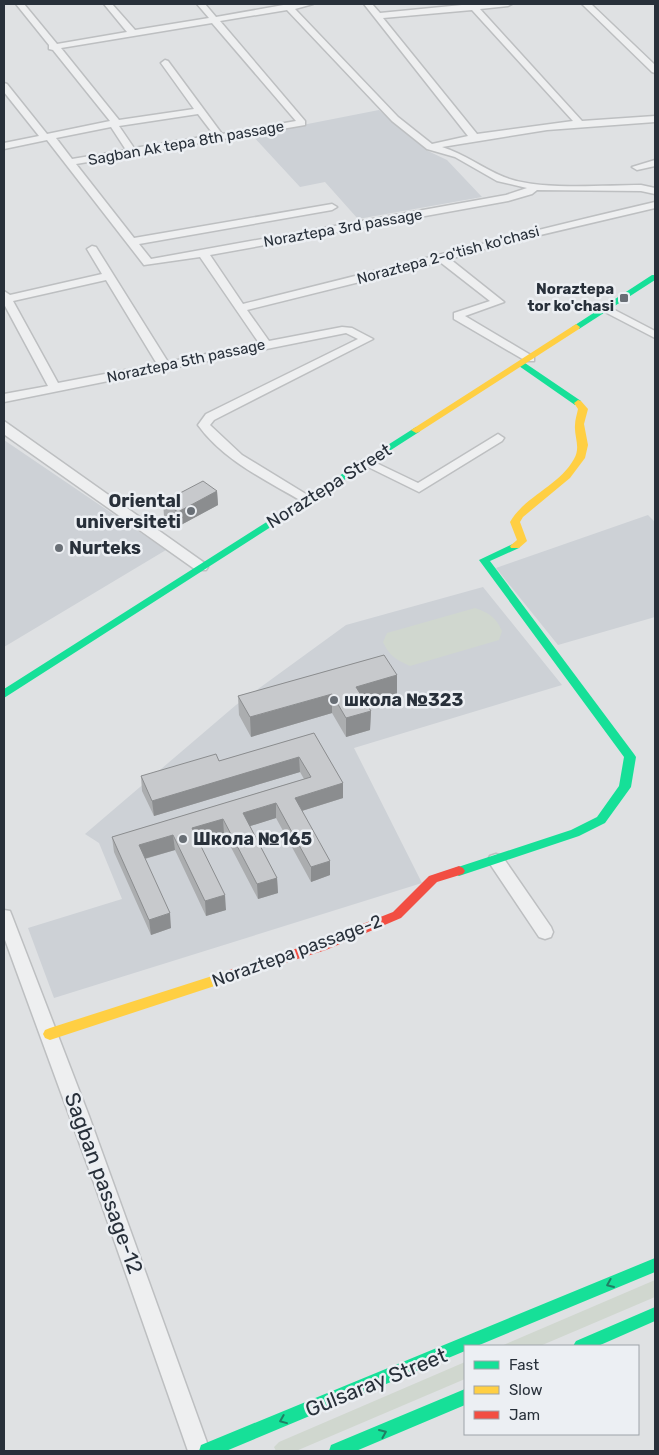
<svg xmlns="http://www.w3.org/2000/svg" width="659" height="1455" font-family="Rubik,sans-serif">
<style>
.built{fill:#cdd1d6}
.green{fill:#d0d7cf}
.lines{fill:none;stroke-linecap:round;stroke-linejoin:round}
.street-casing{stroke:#bdbfc1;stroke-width:3}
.street{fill:#eeeff0;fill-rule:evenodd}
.fast{fill:#16e098;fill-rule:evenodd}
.slow{fill:#ffcf43;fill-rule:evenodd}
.jam{fill:#f24e42;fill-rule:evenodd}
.wall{fill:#abadaf}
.shaded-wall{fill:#8b8d8f}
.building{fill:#c7c9cc;stroke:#8b8d8f}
.oneway{stroke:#207f64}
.poi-dot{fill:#686e75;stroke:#eceff3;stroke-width:2}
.labels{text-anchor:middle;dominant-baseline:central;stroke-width:5;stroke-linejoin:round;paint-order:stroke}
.far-street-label{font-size:15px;fill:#28303a;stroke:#eceff3}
.far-poi-label{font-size:15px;font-weight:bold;fill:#28303a;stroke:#eceff3;text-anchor:end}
.street-label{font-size:18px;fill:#28303a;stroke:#eceff3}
.poi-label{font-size:18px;font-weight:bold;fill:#28303a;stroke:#eceff3;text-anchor:start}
.near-street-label{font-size:21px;fill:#28303a;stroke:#eceff3}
</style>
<rect width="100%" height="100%" fill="#dfe1e3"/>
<path class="built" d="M379 110 428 151 447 160 482 197 358 219 325 182 300 187 252 135Z
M4 440 166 550 4 647Z
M648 515 655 522V617L558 645 496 568Z
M483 587 562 685 354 748 422 883 54 998 28 928 122 899 99 843 85 834 236 705 346 625Z"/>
<path class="green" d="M475 608C489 613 496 617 502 631L499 640 410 666C397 660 389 656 383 642L387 633Z
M655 1280V1297L540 1346H501Z
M465 1362V1379L296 1451H276L274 1447 279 1442Z"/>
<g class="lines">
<defs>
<path id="street" d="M16 4H24L57 44 127 32 104 4H112L135 30 209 18 197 4H205L216 17 289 4H313L295 9 398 117 432 144 468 136 364 4H372L380 13 472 4H512L508 6 480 9 582 121 655 116V122L547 130 442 147C465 154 482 168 504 177 539 191 602 185 641 185L655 188V194L641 191 537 190 532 194 508 201 210 255 243 304C381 270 517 234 655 202V208L502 244 450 259 504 302 465 316 534 357V361H526L454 319V313L490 301 440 262 247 310 269 341 342 327 352 328 373 339 214 420 210 425 242 455 314 499 308 503 303 502C266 480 224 461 198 425L206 414 358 339 346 333 4 402V394L48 386 4 304V291L10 295 102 274 87 249 92 246 96 247 168 362 259 343 200 257 144 265 47 140 4 149V143L39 136 4 92V83L7 84 47 134 110 121 53 50 49 49V45ZM287 10 392 121 427 149 455 157 497 181 527 188 506 195 151 259 139 244 332 210 337 207 332 204 134 238 76 164 305 125V121L220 21ZM472 10 573 121 477 134 383 18ZM212 23 296 121 222 134 168 61 165 60 161 63 194 109 119 120 61 48ZM198 114 214 135 134 148 119 126ZM111 127 126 150 72 159 56 138ZM106 280 157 364 58 383 13 301Z
M582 4H591L655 65V73L652 72Z
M655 160V166L637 170 632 167Z
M607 306 655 331V338L603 311 601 309Z
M4 421 206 564 208 567 206 570H196L5 435Z
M498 434 504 438 502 441 419 492 360 463 362 460H370L418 483Z
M496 854 502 856 551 927 553 932 551 937 545 939 539 937 490 864 488 860 490 856Z
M4 910 10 911 12 916 89 1116 210 1451H188L94 1183 4 937Z"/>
</defs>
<use href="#street" class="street-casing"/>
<use href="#street" class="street"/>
<path class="fast" d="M652 275H655V280L579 329H573L572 327Z
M522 361 581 401V405H575L519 366 518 364Z
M416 427 421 430 419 432 4 698V689Z
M515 543 519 544 520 546 519 548 490 561 634 754 636 757 631 787 605 823 579 836 459 876 455 874 453 871 455 868 571 830 597 817 619 786 624 757 479 560Z
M655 1258V1272L477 1346H465V1351L226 1451H199L201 1445Z
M655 1307V1321L598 1346H573L576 1341Z
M465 1389V1405L356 1451H329L331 1445Z"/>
<path class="slow" d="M576 324 580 327 579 329 419 432 416 433 411 430Z
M578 400 581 401 588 409 584 424 588 445 585 458 570 478 523 517 520 522 527 541 519 548H511L510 546 517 540 510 522C525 496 559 486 574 459 581 447 574 437 575 425 575 420 577 414 578 409L574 403Z
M234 969 239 970 240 974 239 978 50 1040 45 1038 43 1034 45 1030 50 1028Z"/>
<path class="jam" d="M459 866 463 868 465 871 463 874 437 882 401 918 326 950 234 979 229 978 228 974 229 970 317 942 393 912 429 876Z"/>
</g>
<path class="wall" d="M217 491 218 505 179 526 164 516 163 502Z
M384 655 397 694 366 703 371 711 370 730 346 737 332 713 251 737 239 715 238 696Z
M314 733 343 783V798L302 811 330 875 311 882 276 818 250 826 277 878 278 893 258 899 224 834 198 842 226 910 206 916 175 850 145 859 171 928 151 935 114 852 112 837 304 779 300 772 154 816 142 791 141 776 219 761Z"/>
<path class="shaded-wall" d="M217 491 218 505 179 526 178 512Z
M397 675V694L355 706 356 687Z
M332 694V713L251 737 250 717Z
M371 711 370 730 346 737V718Z
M299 757 300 772 154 816 152 801Z
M343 783V798L295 813V798Z
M276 803V818L244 828 243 813Z
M223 819 224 834 193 843 192 828Z
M173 835 175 850 140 860 139 845Z
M330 861V875L311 882V867Z
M277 878 278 893 258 899 257 884Z
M225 895 226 910 206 916 205 901Z
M170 913 171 928 151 935 149 920Z"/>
<path class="building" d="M203 481 217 491 178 512 163 502Z
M384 655 397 675 356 687 371 711 346 718 332 694 250 717 238 696Z
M314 733 343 783 295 798 330 861 311 867 276 803 243 813 277 878 257 884 223 819 192 828 225 895 205 901 173 835 139 845 170 913 149 920 112 837 311 777 299 757 152 801 141 776 216 754 219 761Z"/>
<defs><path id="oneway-chevron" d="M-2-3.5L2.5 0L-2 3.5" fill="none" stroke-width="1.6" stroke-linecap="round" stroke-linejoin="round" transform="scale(1.25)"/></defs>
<g class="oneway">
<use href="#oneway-chevron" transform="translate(610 1284) rotate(157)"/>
<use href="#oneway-chevron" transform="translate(283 1420) rotate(158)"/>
<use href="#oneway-chevron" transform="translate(383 1433) rotate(-23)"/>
</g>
<g class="poi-dot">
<rect x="619" y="293" width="10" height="10" rx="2.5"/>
<circle cx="191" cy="511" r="5"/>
<circle cx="59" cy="548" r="5"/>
<circle cx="334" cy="700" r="5"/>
<circle cx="183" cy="839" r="5"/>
</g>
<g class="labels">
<g class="far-street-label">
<text transform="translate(186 143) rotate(-10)">Sagban Ak tepa 8th passage</text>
<text transform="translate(343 228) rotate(-10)">Noraztepa 3rd passage</text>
<text transform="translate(448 255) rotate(-15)">Noraztepa 2-o'tish ko'chasi</text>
<text transform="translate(186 361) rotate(-12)">Noraztepa 5th passage</text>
</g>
<g class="far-poi-label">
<text x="614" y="289">Noraztepa<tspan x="614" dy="17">tor ko'chasi</tspan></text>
</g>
<g class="street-label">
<text transform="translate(329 486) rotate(-32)">Noraztepa Street</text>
<text transform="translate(297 951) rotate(-20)">Noraztepa passage-2</text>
</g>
<g class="poi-label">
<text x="181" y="501" text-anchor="end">Oriental<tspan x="181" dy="21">universiteti</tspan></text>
<text x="69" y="548">Nurteks</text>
<text x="344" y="700">школа №323</text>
<text x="193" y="839">Школа №165</text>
</g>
<g class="near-street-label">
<text transform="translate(104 1183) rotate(70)">Sagban passage-12</text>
<text transform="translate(376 1382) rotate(-22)">Gulsaray Street</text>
</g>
</g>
<rect width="659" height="1455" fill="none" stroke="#28303a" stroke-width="10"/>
<rect x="464" y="1345" width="175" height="90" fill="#eceff3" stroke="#9ea3a9"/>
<rect x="474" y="1361" width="25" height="8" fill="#16e098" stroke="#9ea3a9"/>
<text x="509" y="1370" font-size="15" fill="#28303a">Fast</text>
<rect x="474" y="1386" width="25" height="8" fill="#ffcf43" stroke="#9ea3a9"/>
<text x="509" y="1395" font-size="15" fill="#28303a">Slow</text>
<rect x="474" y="1411" width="25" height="8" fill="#f24e42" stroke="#9ea3a9"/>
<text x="509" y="1420" font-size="15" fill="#28303a">Jam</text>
</svg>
